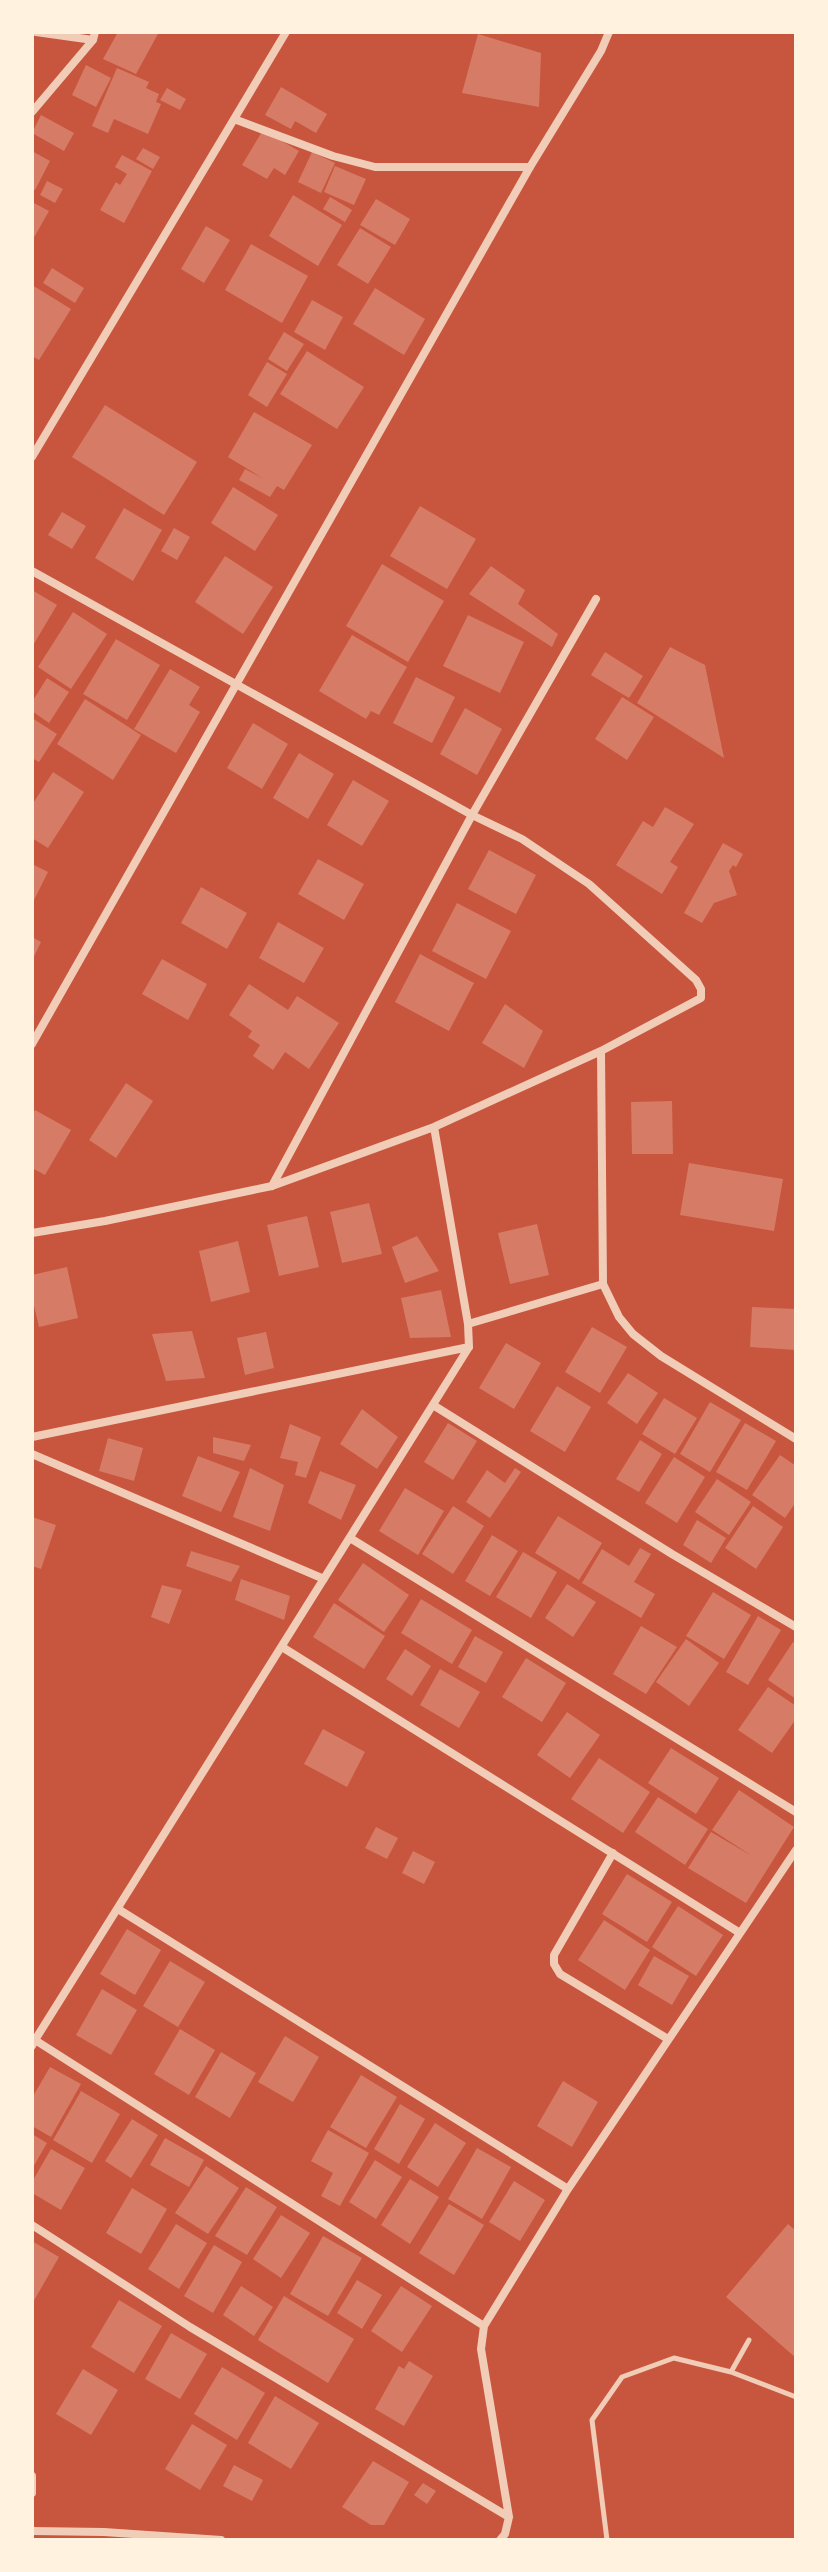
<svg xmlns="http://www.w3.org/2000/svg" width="828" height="2572" font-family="Quicksand,sans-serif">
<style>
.building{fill:#d67c66}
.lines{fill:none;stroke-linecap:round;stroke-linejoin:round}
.service{stroke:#f1ccb7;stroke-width:5}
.minor{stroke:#f1ccb7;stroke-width:8}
</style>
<rect width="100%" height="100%" fill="#c8553d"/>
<path class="building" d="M118 32H159L136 74 103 59Z
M478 34 541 53 539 107 462 93Z
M86 65 111 78 96 107 72 95Z
M117 68 149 82 146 88 159 94 156 102 161 104 148 134 114 119 108 133 92 126Z
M281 87 327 114 316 133 295 121 291 129 265 115Z
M167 88 186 99 180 110 160 100Z
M41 115 74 133 64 151 32 133Z
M263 130 299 151 285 175 274 168 267 179 242 165Z
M143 148 160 157 153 169 136 159Z
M32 151 50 161 35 190 32 188Z
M312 152 335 163 321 193 298 182Z
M122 155 152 171 124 223 100 210 116 182 120 185 127 174 115 167Z
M335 166 366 179 354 205 324 192Z
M47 181 63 189 55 203 40 195Z
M293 195 342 225 318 266 269 236Z
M330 197 352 210 345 222 323 209Z
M376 199 410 219 395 245 360 225Z
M32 202 49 211 32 241Z
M206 226 230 240 204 283 181 269Z
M360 228 391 247 368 284 337 265Z
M251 244 308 276 282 323 225 290Z
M52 268 84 288 75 303 43 283Z
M32 285 71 309 39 360 32 356Z
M375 288 425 319 404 355 353 324Z
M312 300 343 317 325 350 294 332Z
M284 332 304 344 287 371 268 359Z
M307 351 364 387 337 429 280 394Z
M267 362 287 374 267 407 248 395Z
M105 405 197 462 164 515 72 457Z
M254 412 312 445 284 490 277 486 270 497 239 480 245 469 264 479 228 457Z
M233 487 278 515 255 551 211 523Z
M420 506 476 539 447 589 390 556Z
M124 508 162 530 133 581 95 558Z
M62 512 86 526 72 549 48 535Z
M174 528 190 537 177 560 161 551Z
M225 556 273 587 243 634 195 602Z
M382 564 444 601 408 662 346 626Z
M491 566 525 590 518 604 558 634 552 647 469 594Z
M32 590 57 605 32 647Z
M73 612 107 634 71 689 38 667Z
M468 615 524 642 500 693 443 666Z
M352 635 407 667 379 715 371 711 366 719 319 691Z
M116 639 160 665 127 720 83 694Z
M670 647 705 665 724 758 637 703Z
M605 652 643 676 629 698 591 675Z
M170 669 200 687 189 705 200 712 176 753 134 729Z
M416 677 455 697 432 743 393 723Z
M47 678 69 692 49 723 32 711V702Z
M622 697 654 717 627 760 595 739Z
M85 699 141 735 113 780 57 744Z
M465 708 502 729 477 775 440 754Z
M32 718 57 734 39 762 32 758Z
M253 723 288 744 262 789 227 768Z
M299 753 334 774 308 819 273 798Z
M53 772 84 792 48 848 32 838V805Z
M353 780 389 801 362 846 327 825Z
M665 807 694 824 670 862 678 867 662 894 616 865 643 821 653 827Z
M723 843 743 854 736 867 733 865 729 871 737 895 714 903 702 923 684 913Z
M489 850 536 875 516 914 468 889Z
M318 859 364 884 344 920 298 894Z
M32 864 48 872 32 904Z
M201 887 247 913 227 949 181 923Z
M457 903 511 931 486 979 432 951Z
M278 922 324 948 304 983 259 958Z
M32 937 41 942 32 961Z
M420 954 474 983 449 1031 395 1002Z
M162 959 207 984 188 1020 142 994Z
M249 984 288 1010 297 996 339 1023 309 1069 285 1052 273 1070 253 1056 260 1045 248 1037 252 1031 229 1015Z
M505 1004 543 1031 524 1068 482 1043Z
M126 1083 153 1101 116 1158 89 1140Z
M672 1101 673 1154H632L631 1102Z
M35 1110 71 1130 45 1175 32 1168V1116Z
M689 1163 783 1179 774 1231 680 1215Z
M369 1203 382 1254 342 1263 330 1212Z
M307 1216 319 1267 279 1276 267 1225Z
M537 1224 549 1275 510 1284 498 1233Z
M417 1236 439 1271 405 1283 392 1247Z
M238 1241 250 1292 211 1302 199 1251Z
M67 1267 78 1318 39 1327 32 1297V1275Z
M441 1290 451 1337 410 1338 401 1298Z
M752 1307 796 1309V1350L750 1347Z
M592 1327 627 1347 600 1393 565 1372Z
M192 1331 205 1378 166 1381 152 1334Z
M266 1332 274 1368 245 1375 237 1338Z
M506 1343 541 1363 514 1409 479 1388Z
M628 1373 658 1393 637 1424 607 1403Z
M557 1386 591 1407 565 1452 530 1431Z
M664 1398 697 1418 675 1454 642 1434Z
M710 1402 741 1420 710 1472 680 1454Z
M362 1409 398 1437 377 1469 340 1444Z
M448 1423 477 1441 453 1480 424 1462Z
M745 1423 776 1441 747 1490 716 1472Z
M290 1424 321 1437 306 1478 295 1475 298 1462 280 1458Z
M213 1437 251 1445 244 1461 213 1453Z
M108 1438 143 1448 134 1481 99 1471Z
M640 1440 662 1454 639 1492 616 1479Z
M780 1455 796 1466V1502L785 1518 752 1495Z
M198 1456 240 1472 221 1512 182 1496Z
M674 1457 705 1477 677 1523 645 1503Z
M250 1468 284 1485 270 1531 233 1517Z
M515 1468 521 1472 490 1518 466 1502 487 1470 505 1483Z
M320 1471 356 1485 341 1520 308 1503Z
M717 1479 751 1502 729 1535 695 1512Z
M405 1488 444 1511 418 1555 379 1531Z
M453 1506 484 1526 453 1574 422 1554Z
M753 1506 783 1527 756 1569 725 1548Z
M558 1516 602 1543 579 1580 535 1553Z
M32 1517 56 1525 41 1569 32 1566Z
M697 1520 726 1538 711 1563 683 1545Z
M492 1535 518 1551 490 1596 465 1581Z
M640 1548 651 1554 634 1582 655 1594 641 1618 582 1583 602 1549 629 1566Z
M191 1551 240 1566 231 1582 186 1566Z
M523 1552 557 1572 531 1618 496 1597Z
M363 1563 409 1595 384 1632 338 1600Z
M241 1579 290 1596 284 1620 235 1600Z
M567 1584 596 1602 573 1637 545 1618Z
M162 1585 182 1590 169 1624 151 1617Z
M713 1592 751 1615 724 1659 686 1636Z
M421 1599 472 1630 452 1664 401 1633Z
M334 1603 385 1636 364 1669 313 1637Z
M758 1616 781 1630 748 1685 726 1672Z
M641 1626 677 1647 646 1694 613 1674Z
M475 1636 503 1652 486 1683 458 1667Z
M686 1639 719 1663 689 1706 656 1682Z
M793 1642 796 1644V1699L768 1680Z
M405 1649 431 1666 412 1696 386 1679Z
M526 1658 566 1683 542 1722 502 1697Z
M440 1669 480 1692 459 1728 420 1705Z
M768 1687 796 1706V1719L772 1753 738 1730Z
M567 1712 600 1735 570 1778 537 1755Z
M323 1729 365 1752 347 1787 304 1764Z
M671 1748 719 1778 696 1814 648 1783Z
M599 1758 650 1792 623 1833 571 1799Z
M739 1790 794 1827 746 1903 688 1868 711 1832 752 1856 712 1830Z
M658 1797 708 1829 685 1865 635 1832Z
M376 1827 398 1838 387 1859 365 1848Z
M413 1851 435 1862 424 1884 402 1873Z
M627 1874 672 1902 647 1942 602 1914Z
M678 1906 723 1935 696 1976 652 1947Z
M604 1920 650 1950 625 1990 578 1960Z
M127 1929 161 1950 135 1995 100 1974Z
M654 1956 689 1976 672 2005 638 1985Z
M170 1961 205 1982 178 2027 143 2006Z
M102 1989 137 2010 111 2055 76 2035Z
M180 2029 215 2050 189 2095 154 2074Z
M285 2036 319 2057 293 2102 258 2082Z
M221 2052 256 2073 230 2118 195 2097Z
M50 2067 81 2084 51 2137 32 2126V2098Z
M361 2075 397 2097 366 2148 330 2127Z
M563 2081 598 2102 572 2147 537 2126Z
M81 2091 120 2114 92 2163 53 2140Z
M400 2104 425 2119 399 2164 374 2149Z
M132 2119 158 2135 131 2178 105 2161Z
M435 2123 466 2143 438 2187 407 2167Z
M328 2130 369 2153 340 2206 321 2196 333 2173 311 2161Z
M32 2134 47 2143 32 2169Z
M165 2138 204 2160 189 2187 150 2165Z
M477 2148 511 2167 482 2219 448 2199Z
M51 2149 85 2168 61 2210 32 2193V2182Z
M375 2160 402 2177 376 2219 349 2202Z
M206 2166 239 2188 208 2234 175 2213Z
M410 2179 439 2197 410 2244 381 2225Z
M514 2181 545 2200 520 2241 489 2222Z
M246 2187 277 2207 247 2255 215 2236Z
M132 2188 167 2209 141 2254 106 2233Z
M449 2204 484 2225 454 2275 419 2253Z
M281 2215 310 2233 281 2278 253 2259Z
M176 2224 207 2243 179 2289 148 2269Z
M788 2224 796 2231V2358L726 2297Z
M323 2236 362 2258 328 2316 290 2294Z
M32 2241 59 2257 32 2304Z
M214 2245 242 2262 213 2313 184 2296Z
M357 2280 382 2295 362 2329 337 2313Z
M241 2286 273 2307 254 2336 223 2315Z
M401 2286 432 2306 402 2352 371 2331Z
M284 2296 354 2339 328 2383 258 2340Z
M119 2300 162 2326 134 2373 91 2347Z
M171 2333 207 2354 180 2399 145 2379Z
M409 2361 433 2376 404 2426 375 2409 399 2366 404 2369Z
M222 2367 265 2393 237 2440 194 2414Z
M83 2369 118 2390 91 2435 56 2414Z
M275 2396 319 2423 291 2469 248 2443Z
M192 2424 227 2445 200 2490 165 2469Z
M373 2461 409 2482 384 2525H371L342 2507Z
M234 2465 263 2480 252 2501 223 2486Z
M423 2483 436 2491 427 2504 414 2495Z"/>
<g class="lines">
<path class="service" d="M731 2372 749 2340
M607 2540 592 2420 622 2377 674 2358 731 2372 796 2397"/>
<path class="minor" d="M36 32 93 40
M32 112 93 40 95 32
M234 119 333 156 375 167H530
M32 457 286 32
M32 571 472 815 522 839 589 884 696 980 701 989V998L601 1051 434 1127 272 1186 105 1221 32 1233
M32 1044 530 167 601 51 609 32
M601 1051 603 1284 619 1317 633 1334 661 1356 796 1439
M272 1186 472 815 596 599
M468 1324 603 1284
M433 1405 672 1554 796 1627
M32 1437 469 1347
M32 1454 324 1579
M350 1538 796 1812
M282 1647 740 1933
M613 1853 554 1955V1964L560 1974 668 2039
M118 1909 568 2189
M35 2040 469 1347 468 1324 434 1127
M32 2046 35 2040 484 2326
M32 2225 190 2327 509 2517
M32 2476V2493
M32 2531 104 2532 221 2540
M500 2540 505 2534 509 2517 481 2349 484 2326 568 2189 796 1850"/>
</g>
<rect width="828" height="2572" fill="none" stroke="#fff3e0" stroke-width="68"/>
</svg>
